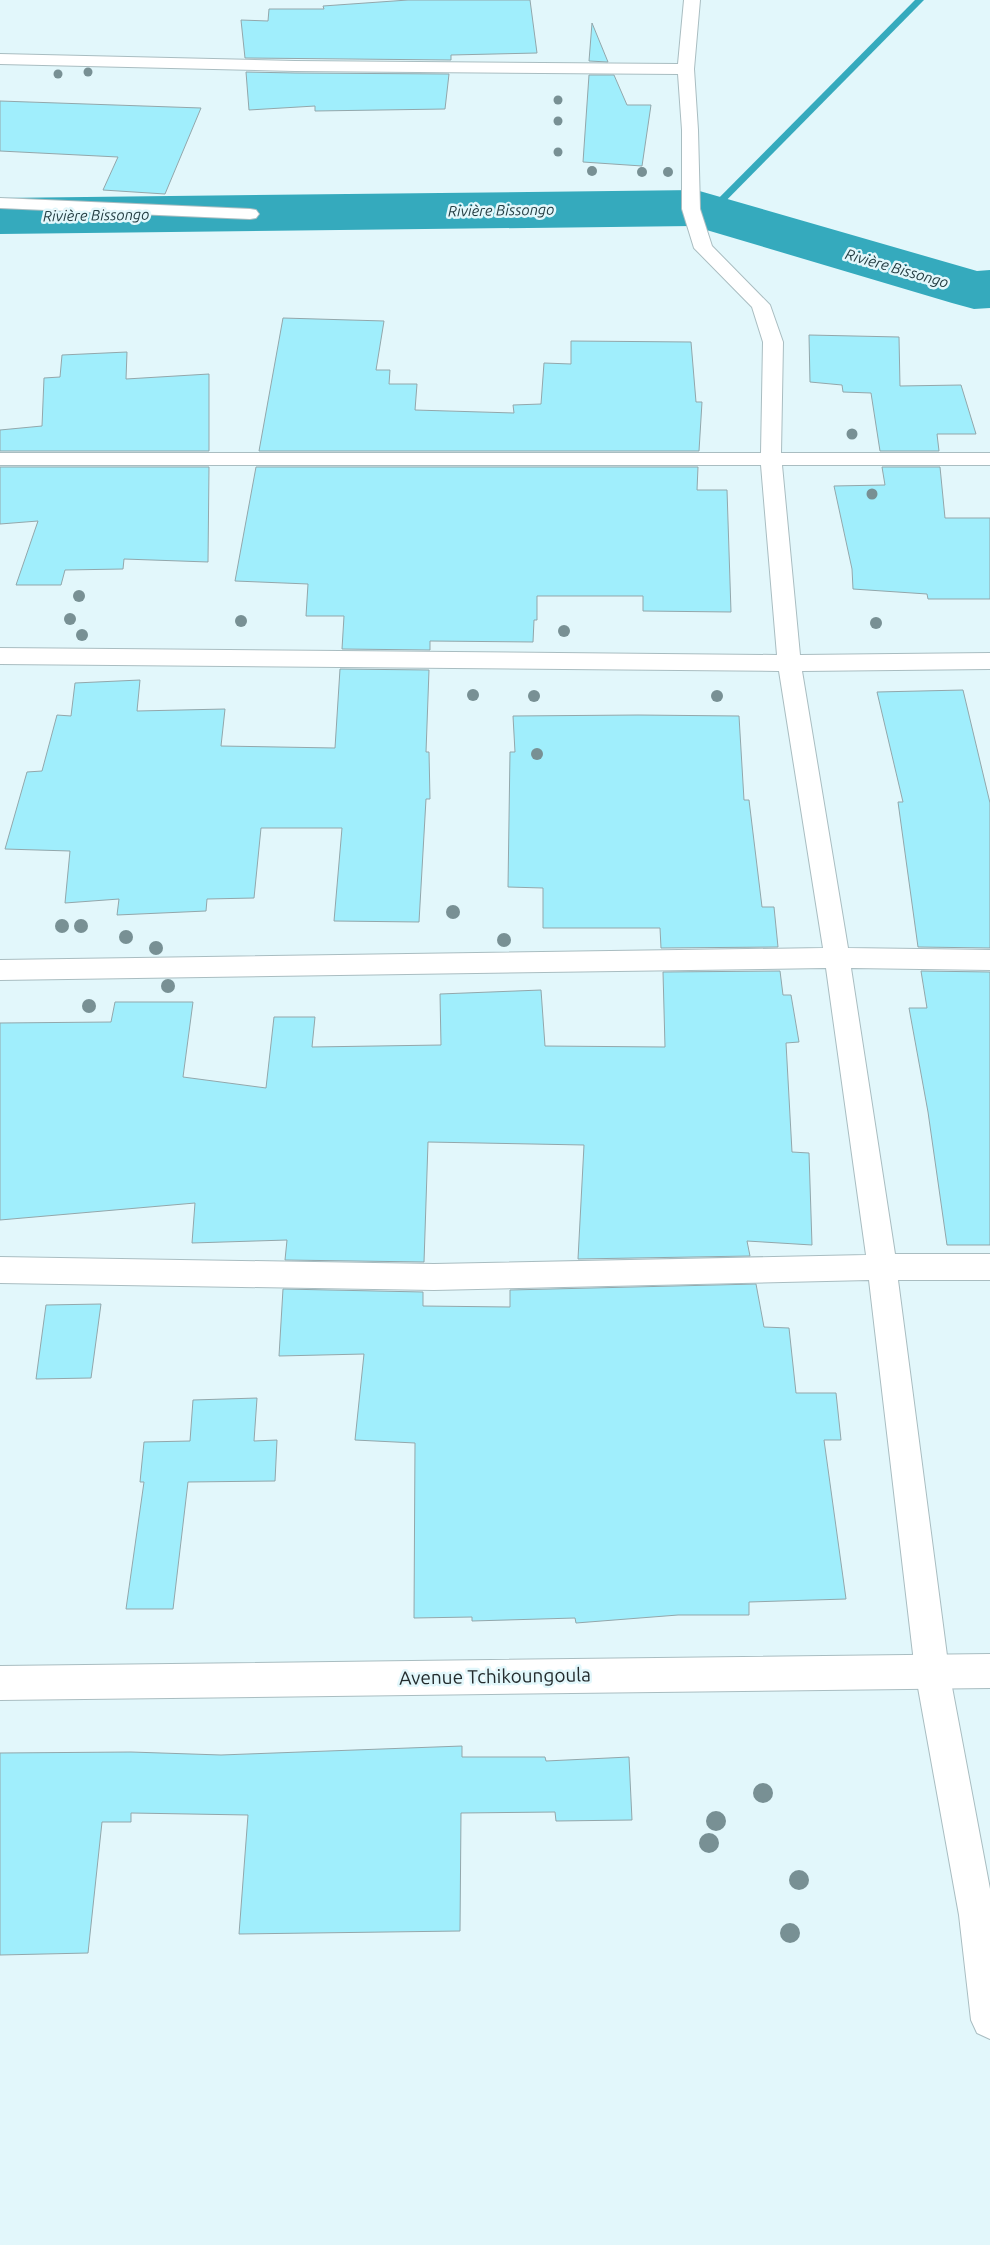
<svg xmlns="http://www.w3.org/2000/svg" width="990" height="2245" font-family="Ubuntu,sans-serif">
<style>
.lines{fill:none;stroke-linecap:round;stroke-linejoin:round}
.stream{fill:#35aabd;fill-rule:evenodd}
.river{fill:#35aabd;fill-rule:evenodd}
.building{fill:#a0eefc;stroke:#93a7ab}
.minor-casing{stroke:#a9bdc1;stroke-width:2}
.tertiary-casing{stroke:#a9bdc1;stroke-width:2}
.minor{fill:#fff;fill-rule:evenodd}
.tertiary{fill:#fff;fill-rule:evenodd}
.tree{fill:#789094}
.labels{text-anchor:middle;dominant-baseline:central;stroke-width:5;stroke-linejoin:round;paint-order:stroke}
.far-water-label{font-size:15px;font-style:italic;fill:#253e43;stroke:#e2f7fb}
.near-street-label{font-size:19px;fill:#232b2d;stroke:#e2f7fb}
</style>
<rect width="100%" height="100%" fill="#e2f7fb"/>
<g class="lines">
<path class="stream" d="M915 0H924L705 222H699V218Z"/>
<path class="river" d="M696 190 977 271 990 270V308L974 309 952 303 693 226 0 234V198Z"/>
</g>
<path class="building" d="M408 0H530L537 53 451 55V60L245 58 241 20 268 21 269 9H324L323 6Z
M592 23 608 62 589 61Z
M246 72 295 73 449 74 445 109 315 111V106L249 110Z
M589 75H614L627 105H651L642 166 583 162Z
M0 101 201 108 165 194 103 190 118 157 0 151Z
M283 318 384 321 376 370H390L389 384H417L415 410 514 413 513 405 541 404 544 363 571 364V341L691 342 696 402H702L699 451H259Z
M809 335 899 337 900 386 961 385 976 434H937L939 451H880L871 393 843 392 842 385 810 382Z
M127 352 126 379 209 374V451H0V430L42 426 44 378 60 377 62 355Z
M0 467H209L208 562 124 559 123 569 65 570 61 585H16L38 521 0 524Z
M256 467H698L697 490H727L731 612 643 611V596H537V620H534L533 642 430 641V650L342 649 344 616H306L308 584 235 581Z
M882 467H940L945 518H990V599H928L927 594 853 589 852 569 834 486 885 485Z
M340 669 429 670 426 752H429L430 799H426L419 922 334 921 342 828H261L254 898 207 899 206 911 117 915 119 899 65 903 70 851 5 849 27 772 42 771 57 715 71 716 75 683 140 680 137 711 225 709 221 746 335 748Z
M963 690 990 803V948L918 947 898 802H903L877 692Z
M638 715 739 716 744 800H749L762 907H774L778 947 661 948 660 928H543V888L508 887 510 752H515L513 716Z
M780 971 783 995H791L799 1042 786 1043 792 1152 809 1153 812 1245 747 1241 750 1256 578 1259 584 1145 428 1142 424 1262 285 1260 287 1240 192 1243 195 1203 0 1220V1023L111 1022 115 1002H193L183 1077 266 1088 274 1017H315L312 1047 441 1045 440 994 541 990 545 1046 665 1047 663 972Z
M921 971 990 972V1245H947L928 1112 909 1008H927Z
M756 1284 764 1327 789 1328 796 1393H836L841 1440H824L846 1599 749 1602V1615H678L576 1623 575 1618 472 1621V1617L414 1618 415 1443 355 1440 364 1354 279 1356 283 1289 423 1292V1306L510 1307V1290Z
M101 1304 91 1378 36 1379 46 1305Z
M257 1398 254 1441 277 1440 275 1481 188 1482 173 1609H126L144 1482H140L144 1442 190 1441 193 1400Z
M462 1746V1757H545L546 1761 629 1757 632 1820 556 1821 555 1812 461 1813 460 1931 239 1934 248 1815 131 1813V1822H102L88 1953 0 1955V1753L131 1752 221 1755Z"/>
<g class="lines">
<defs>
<path id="minor" d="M684 0H700L694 69 698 130 700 209 712 246 770 305 783 342 781 453H990V465H782L800 655 990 653V669L802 671 848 948 990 950V970L851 968 895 1254H990V1280H898L949 1671 990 1889V2039L977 2033 971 2020 959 1915 915 1671 869 1280 434 1290 0 1283V1257L434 1264 866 1255 826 968 0 980V960L823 948 779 671 0 664V648L777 655 761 465H0V453H761L763 342 752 307 694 248 682 209V130L678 74 295 71 0 64V54L295 61 678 64Z
M0 198 250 209 256 210 259 214 256 218 250 219 0 208Z"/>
<path id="tertiary" d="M990 1654V1688L0 1700V1666Z"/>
</defs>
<use href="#minor" class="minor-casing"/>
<use href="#tertiary" class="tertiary-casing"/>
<use href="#minor" class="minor"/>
<use href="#tertiary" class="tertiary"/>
</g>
<g class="tree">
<circle cx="88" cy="72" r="4.5"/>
<circle cx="58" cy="74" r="4.5"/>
<circle cx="558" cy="100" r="4.5"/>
<circle cx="558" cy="121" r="4.5"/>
<circle cx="558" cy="152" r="4.5"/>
<circle cx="592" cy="171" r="5"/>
<circle cx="642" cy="172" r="5"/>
<circle cx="668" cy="172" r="5"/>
<circle cx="852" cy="434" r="5.5"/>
<circle cx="872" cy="494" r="5.5"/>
<circle cx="79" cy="596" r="6"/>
<circle cx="70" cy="619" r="6"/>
<circle cx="241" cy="621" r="6"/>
<circle cx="876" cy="623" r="6"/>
<circle cx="564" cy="631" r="6"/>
<circle cx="82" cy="635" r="6"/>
<circle cx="473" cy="695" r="6"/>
<circle cx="534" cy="696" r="6"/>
<circle cx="717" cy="696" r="6"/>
<circle cx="537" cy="754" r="6"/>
<circle cx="453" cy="912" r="7"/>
<circle cx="62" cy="926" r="7"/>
<circle cx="81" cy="926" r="7"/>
<circle cx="126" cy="937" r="7"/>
<circle cx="504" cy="940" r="7"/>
<circle cx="156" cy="948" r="7"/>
<circle cx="168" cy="986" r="7"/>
<circle cx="89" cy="1006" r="7"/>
<circle cx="763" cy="1793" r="10"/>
<circle cx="716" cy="1821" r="10"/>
<circle cx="709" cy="1843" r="10"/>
<circle cx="799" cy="1880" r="10"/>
<circle cx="790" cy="1933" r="10"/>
</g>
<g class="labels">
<g class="far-water-label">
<text transform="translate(501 210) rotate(-1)">Rivière Bissongo</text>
<text transform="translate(96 215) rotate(-1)">Rivière Bissongo</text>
<text transform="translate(897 268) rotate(16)">Rivière Bissongo</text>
</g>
<g class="near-street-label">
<text transform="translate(495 1676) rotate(-1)">Avenue Tchikoungoula</text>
</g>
</g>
</svg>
